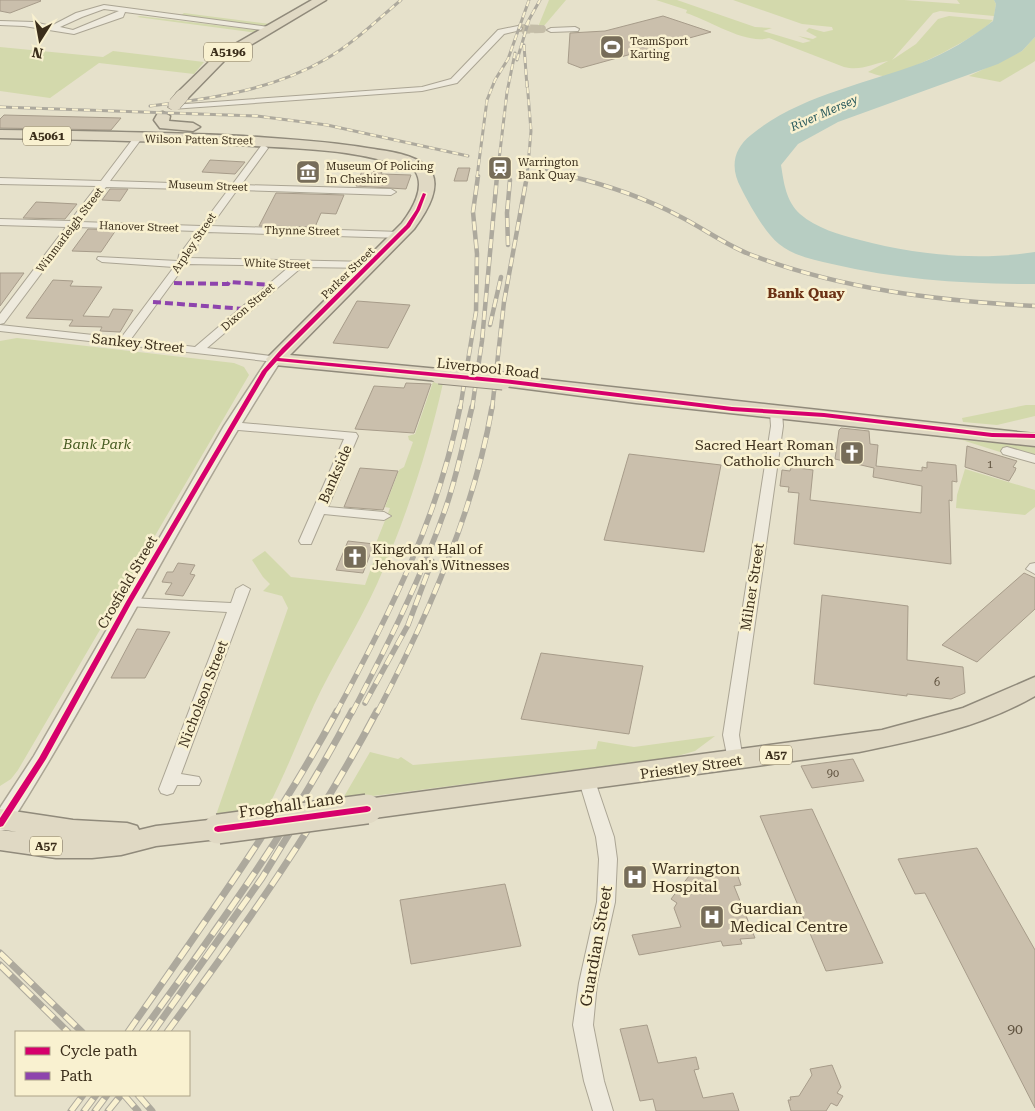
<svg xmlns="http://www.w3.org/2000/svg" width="1035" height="1111" font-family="'Roboto Serif',serif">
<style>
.green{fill:#d3d9ac}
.water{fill:#b7cdc2}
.building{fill:#cabfac;stroke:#a79c8a}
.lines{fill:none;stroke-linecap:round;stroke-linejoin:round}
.minor-tunnel{stroke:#c4bda8;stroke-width:8;stroke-dasharray:8 4;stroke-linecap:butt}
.minor-casing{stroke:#aba594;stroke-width:2}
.tertiary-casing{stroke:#aba594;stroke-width:3}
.trunk-casing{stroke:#908a7b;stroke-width:3}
.minor{fill:#eeeadd;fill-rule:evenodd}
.tertiary{fill:#eeeadd;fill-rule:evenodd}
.trunk{fill:#e0d9c4;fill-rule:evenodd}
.rail-far3-casing{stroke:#ada99d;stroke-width:3}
.rail-far2-casing{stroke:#ada99d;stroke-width:4.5}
.rail-far1-casing{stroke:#ada99d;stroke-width:5.5}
.rail-casing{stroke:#ada99d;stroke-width:7}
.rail-far3{stroke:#f9f1d0;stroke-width:2;stroke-dasharray:6;stroke-linecap:butt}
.rail-far2{stroke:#f9f1d0;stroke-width:3;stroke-dasharray:9;stroke-linecap:butt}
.rail-far1{stroke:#f9f1d0;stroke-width:4;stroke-dasharray:11;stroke-linecap:butt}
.rail{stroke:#f9f1d0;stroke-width:5;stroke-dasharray:15;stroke-linecap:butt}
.trunk-bridge-far2-casing{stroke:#908a7b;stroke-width:14;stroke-linecap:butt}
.trunk-bridge-far1-casing{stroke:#908a7b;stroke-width:19;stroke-linecap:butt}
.trunk-bridge-casing{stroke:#908a7b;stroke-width:32;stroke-linecap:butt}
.trunk-bridge-far2{stroke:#e0d9c4;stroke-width:13}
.trunk-bridge-far1{stroke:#e0d9c4;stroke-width:17}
.trunk-bridge{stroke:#e0d9c4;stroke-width:29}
.quiet{stroke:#8e44ad;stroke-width:4;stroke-dasharray:8 4;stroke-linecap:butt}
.cycleway-casing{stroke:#f9f1d0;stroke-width:3}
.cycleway{fill:#d6006c;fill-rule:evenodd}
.labels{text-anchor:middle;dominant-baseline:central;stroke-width:5;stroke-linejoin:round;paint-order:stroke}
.far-poi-label{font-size:11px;fill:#3b2e1b;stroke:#f9f1d0;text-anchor:start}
.far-street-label{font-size:11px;fill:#3b2e1b;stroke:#f9f1d0}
.number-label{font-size:11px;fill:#5f523f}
.shield{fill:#f9f1d0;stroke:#746851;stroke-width:1}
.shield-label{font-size:12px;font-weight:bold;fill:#3b2e1b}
.far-water-label{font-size:12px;font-style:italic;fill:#295a5c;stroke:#f9f1d0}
.far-quarter-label{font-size:14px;font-weight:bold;fill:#6c3216;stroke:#f9f1d0}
.street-label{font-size:14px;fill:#3b2e1b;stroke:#f9f1d0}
.park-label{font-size:14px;font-style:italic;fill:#455a20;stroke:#f9f1d0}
.poi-label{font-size:14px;fill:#3b2e1b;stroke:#f9f1d0;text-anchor:end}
.near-number-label{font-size:14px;fill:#5f523f}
.near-street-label{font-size:16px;fill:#3b2e1b;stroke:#f9f1d0}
.near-poi-label{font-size:16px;fill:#3b2e1b;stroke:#f9f1d0;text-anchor:start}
</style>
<rect width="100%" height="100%" fill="#e6e1cb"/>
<path class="green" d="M549 0H566L543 27H538Z
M656 0H677L755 27 772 28 763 31 803 43 811 41 798 36 813 39 817 37 806 31 809 28 824 32 833 30 832 27 802 24 733 0H904L960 4 957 0H994L996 4 994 16 940 11 933 13 892 60 916 44 938 19 949 16 993 20C980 36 904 75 883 76 879 76 872 73 868 72L888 61C872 64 861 71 844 67L769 38C746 45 709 20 686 13L687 10Z
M184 13 270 24 263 26 180 16Z
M140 16 257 30 260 31 257 33 137 17Z
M1035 37V61L1032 63 1000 82 969 76 1022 51Z
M0 47 103 57 113 51 204 62 194 74 99 63 50 98 0 91Z
M17 338 234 363 244 367 249 375 18 770 11 779 0 786V341Z
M433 382 443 383C428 451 405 521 377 584 358 626 333 664 314 705 298 740 285 775 267 809L216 815 288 608 282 596 263 591 270 584 263 577 252 560 265 551 291 577 365 585 380 544 376 543 390 508 385 507 399 470 404 467 413 442 409 440 408 436 415 434Z
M1026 405H1035V416L997 425 963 422 962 418Z
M962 440 1035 447V455L1000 452Z
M965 469 1035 490V507L1025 515 956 508 957 495Z
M715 736 695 751 674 757 342 800 370 752 398 759 401 757 413 765 596 749 598 741 634 747Z"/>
<path class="water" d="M994 0H1035V37L1022 51 998 64 838 122 798 144 781 165C784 184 786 201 800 214 816 228 840 235 860 240 917 255 977 261 1035 252V284C966 284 899 280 832 264 814 260 794 256 779 244 765 233 749 204 741 188 730 168 733 149 751 135 798 96 865 84 921 63 947 53 971 38 993 21L996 4Z"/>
<path class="building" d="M0 0H40L41 1 10 13 0 11Z
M663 16 711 32 581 68 568 63 570 33 605 31Z
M4 115 121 118 111 130 0 128V119Z
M210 160 245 162 235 174 202 172Z
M458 168H470L467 181H454Z
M362 171 382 172 381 174 411 175 406 189 356 186Z
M110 189H128L120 201 102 200Z
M276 193 344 195 336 214 321 213 315 227 259 226Z
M36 202 58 203 77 204 65 219 23 218Z
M88 229 116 230 101 252 72 251Z
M0 273H24L0 306Z
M53 280 73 281 70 286 102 287 83 316 109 317 113 309 133 310 120 332 100 331 102 327 69 326 73 320 26 318Z
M357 301 410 305 388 348 333 343Z
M406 383 431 384 414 433 355 429 374 386 404 388Z
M841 428 869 431 870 444 878 445 876 466 922 471V467L927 468V462L956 465 957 482 952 481V501L949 500 951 564 794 544 799 493 788 492 789 487 780 486 782 470 790 471 791 467 813 470 810 500 921 513 922 486 873 477 874 468 835 459 839 430Z
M967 446 1017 461 1013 467 1016 468 1015 471 1009 481 965 467Z
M629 454 721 465 704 552 604 540Z
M360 468 398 471 383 510 344 507Z
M348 541 374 544 363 573 336 570Z
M178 563 195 565 190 574 195 575 183 596 165 594 172 583 162 582 167 572H173Z
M1024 573 1035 578V609L977 662 942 645Z
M822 595 908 606 907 660 963 667 965 693 951 699 907 694V696L814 684Z
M137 629 170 632 145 678H111Z
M541 653 643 666 629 734 521 719Z
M853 759 864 781 812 788 801 766Z
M812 809 883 963 826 971 760 816Z
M977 848 1035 950V1108L925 893 915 894 898 859Z
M736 871 741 885 734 886 755 938 740 939 742 944 723 946 721 941 639 955 632 935 681 927 674 908 677 903 671 899 689 876Z
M505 884 521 946 411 964 400 900Z
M647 1025 658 1063 696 1057 699 1069 694 1070 703 1098 733 1093 739 1111H656L653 1099 640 1101 620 1029Z
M832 1065 841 1087 837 1093 843 1096 837 1106 831 1103 826 1111H791L788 1100H791L790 1097 799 1096 812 1075 810 1069Z"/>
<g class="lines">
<path class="minor-tunnel" d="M518 28 542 29 518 30"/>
<defs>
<path id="minor" d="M104 5 269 27 273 29 269 31 125 12 123 17 74 34 24 26 0 25V21L34 22 51 26 76 13ZM104 9 119 11 73 30 60 27 82 17Z
M518 26 522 28 521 30 504 34 457 83 422 91 172 109 168 107 172 105 422 87 451 79 498 30Z
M575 27 579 29 578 31 551 32 547 30 551 28Z
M138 135 142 138 110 181 232 185 261 146 264 145 268 148 241 185 391 189 396 192 391 195 237 190 211 226 401 232 406 235 401 238 206 232 189 258 371 262 376 265 371 268 302 267 207 348 279 357V361L275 362 0 331V325L121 338 174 267 102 262 97 259 98 257 178 261 179 255 197 231 76 227 4 323 0 324V314L66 227 0 225V219L70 221 97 186 0 184V178L101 181 135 136ZM106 187 228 190 201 226 80 222ZM186 264 290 266 195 347 131 339Z
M776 408 782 412 783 426 739 735 743 761 741 765H729L723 735 771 426 770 412Z
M231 422 356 433 358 436 328 507 384 512 391 516 384 520 324 514 311 544H301L299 541 344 439 227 429 225 426Z
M1007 447 1035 455V463L1003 454 1001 451 1003 448Z
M1035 563V574L1026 569 1030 564Z
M243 585 250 589 181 774 199 777 201 781 199 785H177L173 793 167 795 161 793 159 789 227 612 129 606 122 602 129 598 231 603 236 589Z
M587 775 593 777 595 781 614 837 617 859 615 902 597 983 593 1025 604 1081 613 1111H593L584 1081 573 1025 579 983 597 902 599 859 596 837 579 781 581 777Z"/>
<path id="tertiary" d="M275 355 282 359C183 511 105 676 7 829L0 831V808L34 756 224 426 270 356Z"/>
<path id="trunk" d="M312 0H326L224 61 187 99H177L175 96 177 93 216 55Z
M163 112 170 116 169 121 193 123 200 127 193 131 160 128 154 120 158 113Z
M0 130C81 131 162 132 243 136 284 139 326 141 367 148 385 151 410 153 425 165 447 182 425 214 414 229L290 355 439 369 446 371 448 375 446 379 439 381 275 365 268 363 266 359 402 223C412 210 426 187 415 171 365 150 308 149 254 146 170 141 85 140 0 138Z
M503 375 1035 434V446L636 403 496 385 494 381 496 377Z
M1035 677V696C981 727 919 740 859 752L367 819 357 816 353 809 357 802 367 799 882 730 963 708Z
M0 809 73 820 127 823 137 826 139 830 156 826 218 819 228 822 232 829 228 836 218 839 156 846 121 855 92 858H56L0 850V830L17 832 0 829Z"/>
</defs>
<use href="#minor" class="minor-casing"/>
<use href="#tertiary" class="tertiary-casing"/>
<use href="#trunk" class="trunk-casing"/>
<use href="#minor" class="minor"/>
<use href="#tertiary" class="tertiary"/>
<use href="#trunk" class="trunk"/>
<defs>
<path id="rail-far3" d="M526 25 540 0
M524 45 527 87
M517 60 529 20
M150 106C210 99 273 90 326 59 354 43 377 20 401 0
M0 107 257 116 327 125 468 156
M539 169 574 177
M477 177 487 100 495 80 508 59 529 0
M497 177 507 92 515 53
M527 177 531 131 527 81"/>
<path id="rail-far2" d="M569 176C607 185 645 198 679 216 703 228 724 244 749 254 839 289 939 301 1035 306
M508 245 507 213 510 180
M490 325 501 277
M460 409 476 312 477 254 473 212 478 176
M472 409 482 341 497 176
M492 409 504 302 527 176"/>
<path id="rail-far1" d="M365 703 408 625 432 561
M336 713C389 615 439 517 460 407
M352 713C387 646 421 579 446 507 457 475 464 441 472 407
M377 713C425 622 475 509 492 407"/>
<path id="rail" d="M0 953 82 1032
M0 965 68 1032
M128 1032C201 927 276 824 337 711
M142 1032C217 929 293 824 352 711
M153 1032 262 878 303 811
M167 1032C243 929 317 825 377 711
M124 1095 138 1111
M138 1095 152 1111
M71 1111 83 1095
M84 1111 96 1095
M95 1111 107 1095
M108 1111 121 1095"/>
</defs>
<use href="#rail-far3" class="rail-far3-casing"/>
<use href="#rail-far2" class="rail-far2-casing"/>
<use href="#rail-far1" class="rail-far1-casing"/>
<use href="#rail" class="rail-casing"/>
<use href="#rail-far3" class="rail-far3"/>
<use href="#rail-far2" class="rail-far2"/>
<use href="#rail-far1" class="rail-far1"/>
<use href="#rail" class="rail"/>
<defs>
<path id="trunk-bridge-far2" d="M175 104 182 96"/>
<path id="trunk-bridge-far1" d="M439 375 503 381"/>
<path id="trunk-bridge" d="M218 829 367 809"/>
</defs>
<use href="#trunk-bridge-far2" class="trunk-bridge-far2-casing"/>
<use href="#trunk-bridge-far1" class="trunk-bridge-far1-casing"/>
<use href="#trunk-bridge" class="trunk-bridge-casing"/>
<use href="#trunk-bridge-far2" class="trunk-bridge-far2"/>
<use href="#trunk-bridge-far1" class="trunk-bridge-far1"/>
<use href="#trunk-bridge" class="trunk-bridge"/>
<path class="quiet" d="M174 283 228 284 229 282 273 285
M153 302 245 309"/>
<defs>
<path id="cycleway" d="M423 193 426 194 420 210 410 227 279 358 503 379 732 407 824 413 992 433 1035 434V438L992 437 824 417 732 411 503 383 277 361 267 372 132 602 46 759 3 826 0 827V818L39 758 126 602 262 371 282 348 406 225 416 210Z
M367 806 370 807 371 809 370 811 367 812 218 832 215 831 214 829 215 827 218 826Z"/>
</defs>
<use href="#cycleway" class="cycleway-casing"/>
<use href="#cycleway" class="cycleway"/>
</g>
<defs>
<symbol id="stadium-square" viewBox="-11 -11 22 22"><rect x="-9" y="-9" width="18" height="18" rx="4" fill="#776d59" stroke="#f9f1d0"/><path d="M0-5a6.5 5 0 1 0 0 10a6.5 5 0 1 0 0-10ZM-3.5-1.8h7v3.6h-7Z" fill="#fff"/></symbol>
<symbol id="station-square" viewBox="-11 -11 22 22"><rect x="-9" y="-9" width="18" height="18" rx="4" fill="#776d59" stroke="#f9f1d0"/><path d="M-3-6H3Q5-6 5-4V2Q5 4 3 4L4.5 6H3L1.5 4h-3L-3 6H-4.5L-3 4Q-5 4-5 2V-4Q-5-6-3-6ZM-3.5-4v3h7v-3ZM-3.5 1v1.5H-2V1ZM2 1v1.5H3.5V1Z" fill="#fff"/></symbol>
<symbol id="museum-square" viewBox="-11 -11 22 22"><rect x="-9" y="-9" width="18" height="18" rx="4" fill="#776d59" stroke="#f9f1d0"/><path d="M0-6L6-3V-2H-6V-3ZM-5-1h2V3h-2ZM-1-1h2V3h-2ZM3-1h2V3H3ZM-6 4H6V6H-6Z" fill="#fff"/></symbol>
<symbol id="church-square" viewBox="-11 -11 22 22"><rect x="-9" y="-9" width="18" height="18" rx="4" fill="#776d59" stroke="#f9f1d0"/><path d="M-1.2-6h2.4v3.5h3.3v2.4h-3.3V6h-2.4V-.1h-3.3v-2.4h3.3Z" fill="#fff"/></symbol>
<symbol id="hospital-square" viewBox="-11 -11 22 22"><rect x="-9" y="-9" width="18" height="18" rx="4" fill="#776d59" stroke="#f9f1d0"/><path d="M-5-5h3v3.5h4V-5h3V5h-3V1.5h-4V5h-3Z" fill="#fff"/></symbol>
</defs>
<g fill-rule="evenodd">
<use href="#stadium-square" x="598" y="33" width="28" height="28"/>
<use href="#station-square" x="486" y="154" width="28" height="28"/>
<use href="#museum-square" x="294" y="158" width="28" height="28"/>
<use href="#church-square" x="838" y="439" width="28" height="28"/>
<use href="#church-square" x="341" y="543" width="28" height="28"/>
<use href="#hospital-square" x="621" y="863" width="28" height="28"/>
<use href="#hospital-square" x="698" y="903" width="28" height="28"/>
</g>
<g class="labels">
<g class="far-poi-label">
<text x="630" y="41">TeamSport<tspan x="630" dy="13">Karting</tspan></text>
<text x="518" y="162">Warrington<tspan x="518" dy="13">Bank Quay</tspan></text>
<text x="326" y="166">Museum Of Policing<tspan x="326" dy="13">In Cheshire</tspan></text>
</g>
<g class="far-street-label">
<text transform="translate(199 140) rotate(1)">Wilson Patten Street</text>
<text transform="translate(208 186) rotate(2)">Museum Street</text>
<text transform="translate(139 227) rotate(2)">Hanover Street</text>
<text transform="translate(70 230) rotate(-53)">Winmarleigh Street</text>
<text transform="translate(302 231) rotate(1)">Thynne Street</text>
<text transform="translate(194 243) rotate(-56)">Arpley Street</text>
<text transform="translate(277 264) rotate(2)">White Street</text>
<text transform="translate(348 273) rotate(-44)">Parker Street</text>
<text transform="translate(248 307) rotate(-41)">Dixon Street</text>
</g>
<g class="number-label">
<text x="990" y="464">1</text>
<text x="937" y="682">6</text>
<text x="833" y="773">90</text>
</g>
<g class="shield">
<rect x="204" y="42.5" width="48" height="19" rx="4"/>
<rect x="23" y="126.5" width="48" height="19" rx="4"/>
<rect x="760" y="745.5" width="32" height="19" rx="4"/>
<rect x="30" y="836.5" width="32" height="19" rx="4"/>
</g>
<g class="shield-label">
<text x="228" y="52">A5196</text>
<text x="47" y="136">A5061</text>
<text x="776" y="755">A57</text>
<text x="46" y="846">A57</text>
</g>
<g class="far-water-label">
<text transform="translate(824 113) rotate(-24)">River Mersey</text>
</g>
<g class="far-quarter-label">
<text x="806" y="293">Bank Quay</text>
</g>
<g class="street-label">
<text transform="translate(138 343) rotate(6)">Sankey Street</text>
<text transform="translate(488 368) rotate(6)">Liverpool Road</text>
<text transform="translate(335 474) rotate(-66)">Bankside</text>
<text transform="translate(127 582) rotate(-60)">Crosfield Street</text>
<text transform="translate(752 587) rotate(-81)">Milner Street</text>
<text transform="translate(203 694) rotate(-69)">Nicholson Street</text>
<text transform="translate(691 767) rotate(-8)">Priestley Street</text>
</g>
<g class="park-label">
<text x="97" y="444">Bank Park</text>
</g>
<g class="poi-label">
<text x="834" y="445">Sacred Heart Roman<tspan x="834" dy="16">Catholic Church</tspan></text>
<text x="372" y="549" text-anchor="start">Kingdom Hall of<tspan x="372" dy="16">Jehovah's Witnesses</tspan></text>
</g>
<g class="near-number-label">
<text x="1015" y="1029">90</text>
</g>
<g class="near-street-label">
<text transform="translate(291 805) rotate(-8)">Froghall Lane</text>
<text transform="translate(596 946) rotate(-80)">Guardian Street</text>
</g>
<g class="near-poi-label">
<text x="652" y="868">Warrington<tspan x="652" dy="18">Hospital</tspan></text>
<text x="730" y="908">Guardian<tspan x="730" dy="18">Medical Centre</tspan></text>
</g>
</g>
<rect x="15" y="1031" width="175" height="65" fill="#f9f1d0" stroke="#ada388"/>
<rect x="25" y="1047" width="25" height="8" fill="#d6006c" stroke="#ada388"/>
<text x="60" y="1056" font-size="15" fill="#3b2e1b">Cycle path</text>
<rect x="25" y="1072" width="25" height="8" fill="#8e44ad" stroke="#ada388"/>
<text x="60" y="1081" font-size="15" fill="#3b2e1b">Path</text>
<g transform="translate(40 40) rotate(191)" stroke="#f9f1d0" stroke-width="4" paint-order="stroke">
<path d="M0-4L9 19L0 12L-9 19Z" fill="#3b2e1b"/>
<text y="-8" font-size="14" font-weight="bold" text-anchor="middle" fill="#3b2e1b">N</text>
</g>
</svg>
